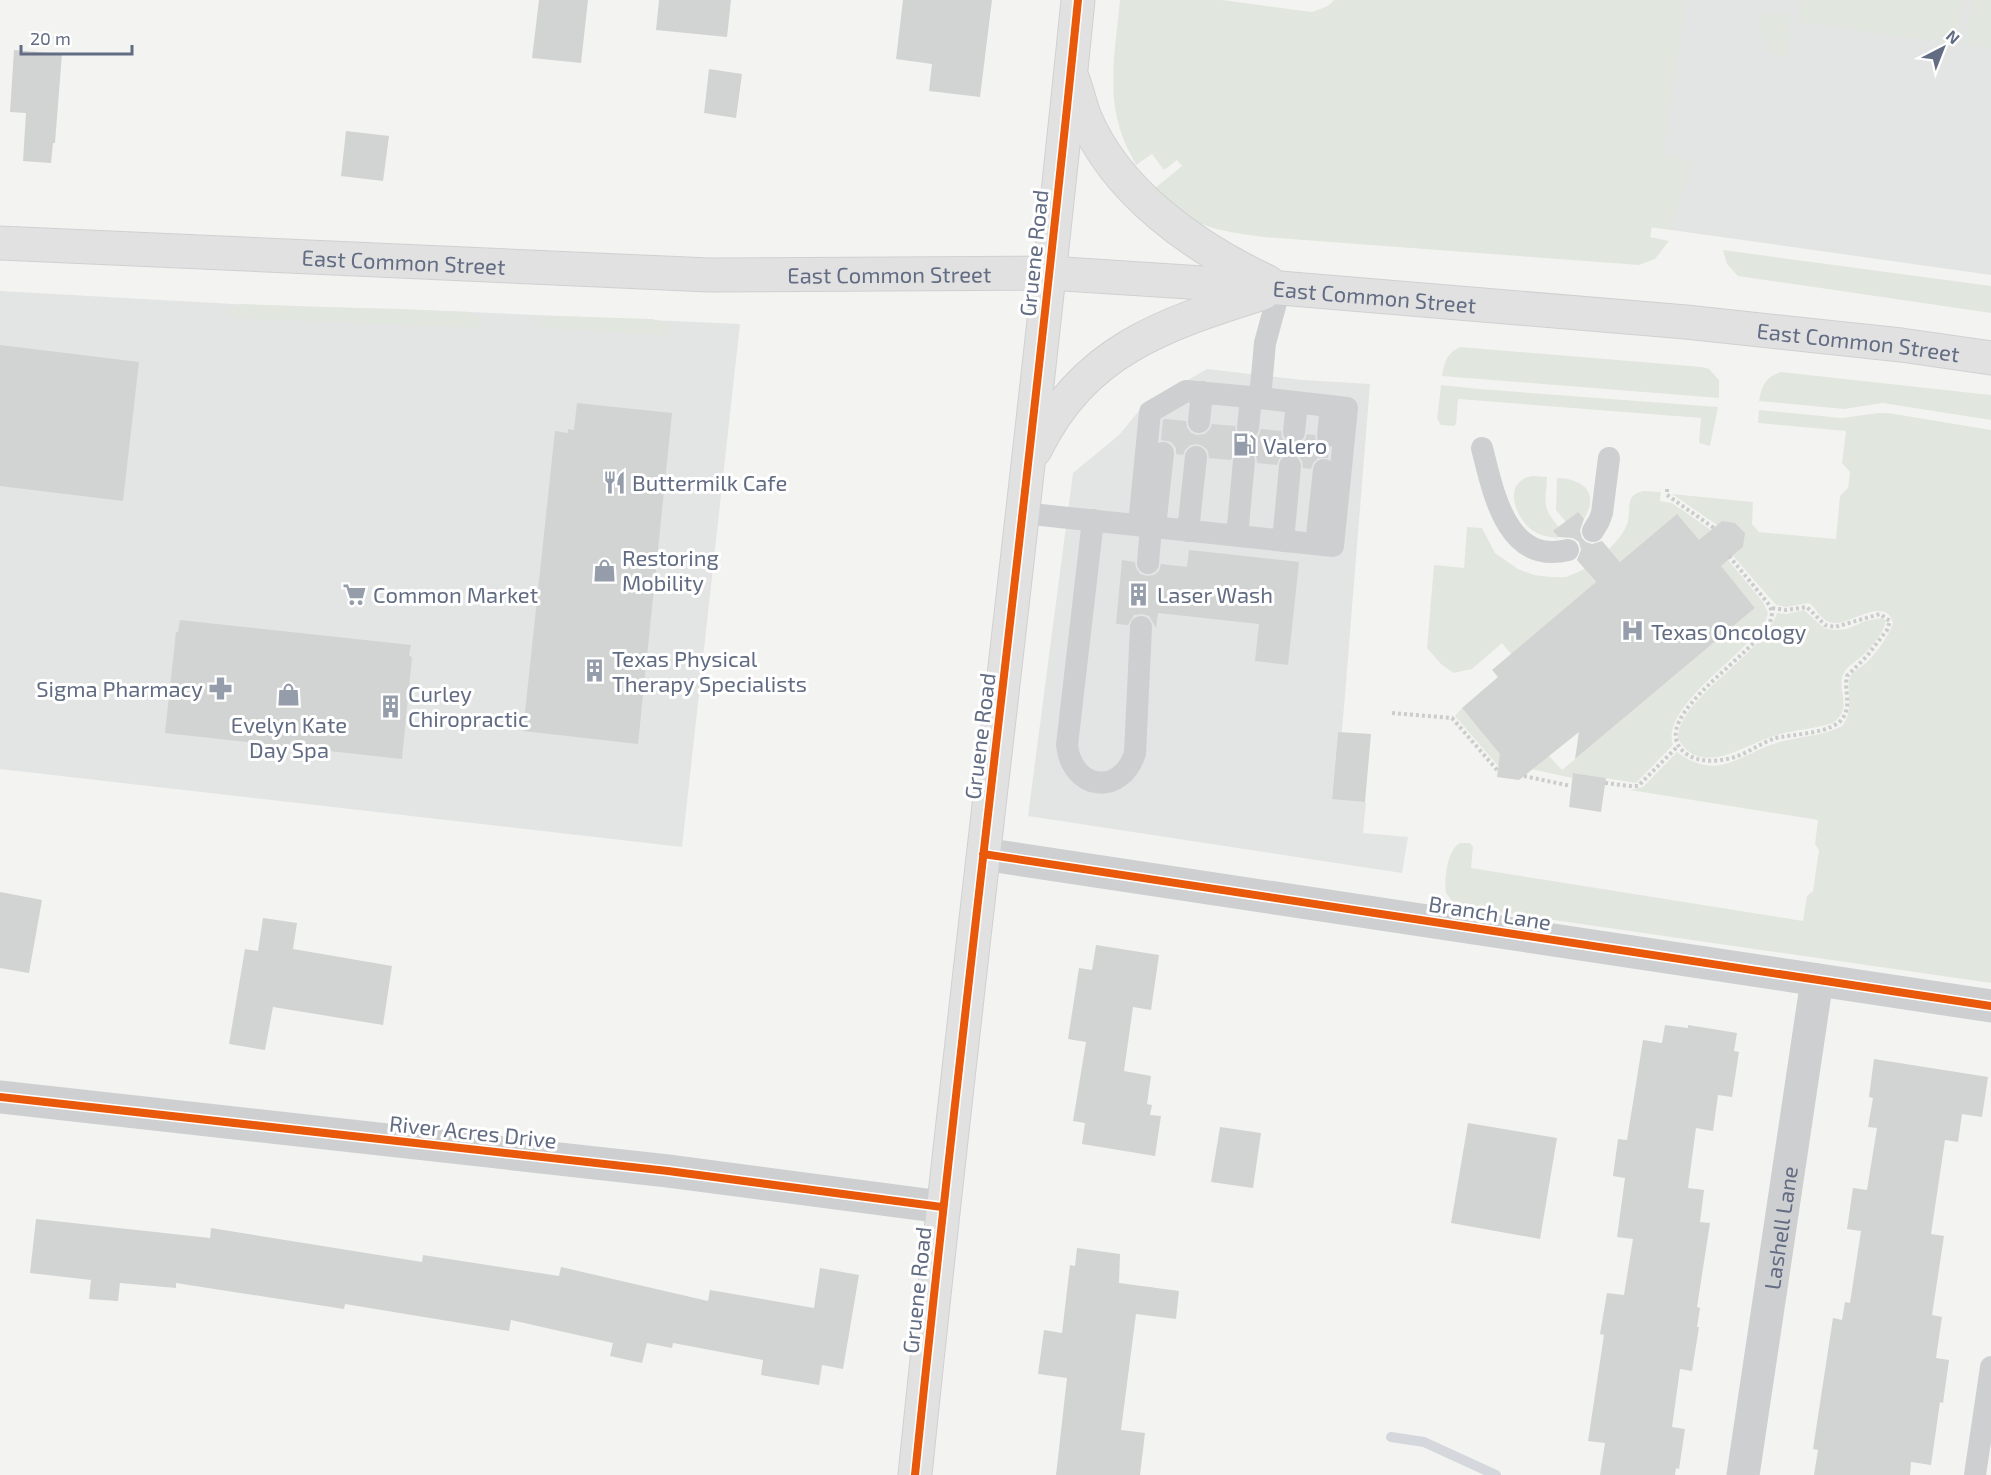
<svg xmlns="http://www.w3.org/2000/svg" width="1991" height="1475" font-family="'Exo 2',sans-serif">
<style>
.built{fill:#e3e4e4}
.green{fill:#e1e7df}
.lines{fill:none;stroke-linecap:round;stroke-linejoin:round}
.stream{stroke:#d4d8dd;stroke-width:10}
.building{fill:#d2d3d3}
.secondary-casing{stroke:#cfd1d1;stroke-width:35}
.path{stroke:#cbcccc;stroke-width:4;stroke-dasharray:3 3;stroke-linecap:butt}
.lane{stroke:#cecfd0;stroke-width:22}
.street{stroke:#cecfd0;stroke-width:33}
.secondary{stroke:#e1e1e2;stroke-width:33}
.cycleway-casing{stroke:#fff;stroke-width:11}
.cycleway{stroke:#e8590c;stroke-width:8}
.labels{text-anchor:middle;dominant-baseline:central;stroke-width:6;stroke-linejoin:round;paint-order:stroke}
.street-label{font-size:22px;fill:#626c83;stroke:#fff}
.poi-label{font-size:22px;fill:#626c83;stroke:#fff;text-anchor:start}
</style>
<rect width="100%" height="100%" fill="#f3f4f1"/>
<path class="built" d="M1671 0H1991V275L1636 225Z
M0 291 271 306 401 309 740 324 682 847 0 769Z
M1207 369 1303 380 1370 384 1342 732H1338L1332 798 1366 802 1363 833 1408 837 1402 873 1028 816 1073 473 1119 435 1143 406Z"/>
<path class="green" d="M1120 0H1222L1312 12 1328 6 1334 0H1686L1663 155 1687 160 1692 166 1681 194 1671 230 1652 227 1650 237 1669 241 1655 259 1639 265 1263 237C1235 233 1206 230 1182 214 1172 207 1163 197 1154 189L1182 166 1177 160 1164 170 1152 154 1136 165C1131 155 1125 145 1122 135 1106 92 1116 44 1120 0Z
M1802 0H1963L1956 44 1798 22Z
M1972 0H1991V49L1965 45Z
M1767 12 1790 16 1788 29 1790 30 1787 58C1770 58 1760 36 1758 21L1762 15Z
M1723 250 1991 286V313L1738 276 1727 264Z
M241 304 470 312 480 316V328L227 318 231 309Z
M560 316 652 319 671 324 669 336 538 327 546 318Z
M1460 347 1702 367 1709 369 1719 380V398L1442 376C1444 362 1447 353 1460 347Z
M1781 372 1991 395V420L1883 403 1844 409 1759 401C1761 387 1766 376 1781 372Z
M1441 385 1479 389 1718 407 1710 446 1699 443 1701 418 1458 399 1456 424 1454 426 1441 425 1437 419Z
M1759 410 1842 418 1878 413H1888L1991 430V983L1463 907 1454 904 1446 893C1444 879 1447 850 1460 843H1470L1473 847 1471 868 1803 921 1807 896 1813 891 1819 850 1815 844 1818 820 1630 790 1643 787 1677 752C1720 783 1739 753 1780 742 1800 736 1823 736 1842 726 1856 708 1844 686 1851 675 1855 670 1862 667 1866 663 1877 652 1888 637 1893 623 1886 595 1850 625 1834 623 1821 622 1818 610 1809 603L1786 607 1776 605 1733 556 1743 547 1744 533 1735 523 1722 522 1717 525 1672 494 1753 502 1752 524 1759 532 1836 539 1840 496 1848 488 1850 472 1842 463 1846 431 1758 423Z
M1533 476 1547 477C1546 504 1541 506 1559 527L1554 532 1558 538C1549 537 1540 536 1532 530 1514 517 1502 480 1533 476Z
M1557 478C1583 479 1600 492 1584 519L1566 522 1556 510Z
M1644 491 1661 492 1660 501 1672 503 1711 530 1710 544 1620 562 1609 549C1617 541 1625 532 1628 521 1631 507 1625 494 1644 491Z
M1467 527 1482 528 1495 553 1518 569 1534 575 1551 577H1566L1585 569 1596 583 1511 654 1502 643 1472 669 1454 673 1442 665 1427 648 1434 565 1464 568Z
M1724 555 1763 602 1768 613 1766 620C1748 654 1660 706 1673 745L1636 783 1574 773 1572 778 1531 769 1548 755 1562 770 1755 608 1715 559Z
M1804 610 1824 628 1835 630 1847 629 1865 621 1882 618 1886 621C1884 632 1871 648 1862 656 1857 661 1849 665 1845 671 1834 687 1855 707 1833 723 1813 729 1793 730 1774 736 1746 744 1701 779 1678 739 1677 699 1763 655 1777 613L1787 614Z
M1462 708 1501 754 1499 767 1455 716Z"/>
<g class="lines">
<path class="stream" d="M1391 1437 1424 1442 1496 1475"/>
</g>
<path class="building" d="M539 0H588L581 63 532 58Z
M659 0H731L727 37 656 30Z
M903 0H992L980 97 929 91 932 64 896 59Z
M14 50 62 54 55 143H53L51 163 23 161 26 113 10 112Z
M709 69 742 74 736 118 704 113Z
M346 131 389 136 383 181 341 176Z
M0 345 139 362 123 501 0 486Z
M577 403 672 413 638 744 523 731 555 431 568 433V429L574 430Z
M1165 419 1186 421 1187 428 1191 433 1197 435 1205 434 1210 429 1212 424 1235 426 1236 434 1241 439 1246 441 1254 440 1259 435 1261 429 1281 431 1282 438 1287 443 1292 445 1300 444 1305 440 1307 434 1315 435 1316 441 1320 447 1329 449 1328 458H1318L1313 463 1311 469 1303 468 1302 460 1297 455 1292 453 1284 454 1279 459 1277 465 1257 463 1256 455 1252 450 1246 448 1238 449 1233 454 1231 460 1209 458 1208 451 1204 447 1198 444 1190 445 1185 450 1183 455 1176 454V448L1171 442 1161 440 1163 420Z
M1578 512 1584 519 1580 530 1582 538 1586 542 1592 544 1602 541 1620 562 1677 514 1699 540 1722 521 1735 523 1745 533 1743 547 1721 566 1755 608 1575 759 1579 732 1519 780 1497 777 1500 754 1462 708 1498 677 1492 670 1596 582 1577 560 1581 550 1579 542 1573 538 1558 537 1553 531Z
M1189 550 1299 562 1288 665 1255 661 1259 624 1158 613 1156 628 1149 616 1142 614 1134 615 1128 625 1116 624 1122 560 1135 562 1136 568 1140 574 1147 576 1154 575 1159 571 1161 564 1187 567Z
M180 620 411 645 409 656 412 657 402 759 165 733 176 632H178Z
M1338 732 1371 734 1365 802 1332 799Z
M1573 773 1606 778 1601 812 1569 807Z
M0 892 42 900 29 973 0 968Z
M263 918 297 923 293 949 392 966 383 1025 273 1007 265 1050 229 1044 245 949 258 951Z
M1096 945 1159 955 1151 1010 1133 1007 1124 1071 1151 1076 1147 1104 1152 1105 1150 1115 1161 1116 1155 1156 1082 1144 1085 1123 1073 1121 1086 1042 1068 1039 1079 968 1092 970Z
M1665 1025 1688 1028V1025L1737 1033 1734 1051 1739 1052 1732 1097 1718 1095 1713 1131 1696 1128 1688 1188 1704 1190 1700 1222 1710 1223 1697 1307 1700 1308 1697 1327H1699L1692 1371 1680 1369 1672 1427 1685 1429 1679 1469 1676 1468 1675 1475H1600L1605 1443 1588 1441 1604 1335 1600 1334 1607 1293 1624 1295 1633 1239 1617 1237 1625 1178 1613 1176 1618 1139 1627 1140 1643 1040 1662 1043Z
M1874 1059 1988 1077 1982 1117 1962 1114 1958 1142 1945 1140 1931 1234 1944 1236 1932 1315 1942 1317 1936 1358 1949 1360 1943 1403 1940 1402 1931 1465 1911 1462 1910 1475H1814L1818 1450 1813 1449 1833 1318 1842 1320 1845 1302 1850 1303 1861 1231 1847 1229 1853 1188 1867 1190 1877 1128 1868 1127 1873 1098 1869 1097Z
M1468 1123 1557 1138 1540 1239 1451 1223Z
M1220 1127 1261 1133 1253 1188 1211 1182Z
M36 1219 210 1238 211 1228 422 1262 423 1255 559 1276 561 1267 708 1301 710 1290 814 1308 820 1268 859 1275 843 1369 822 1365 819 1385 761 1375 763 1360 673 1343 672 1348 647 1343 642 1363 610 1356 613 1343 511 1320 509 1331 345 1304 344 1309 176 1283V1288L120 1283 118 1301 89 1299 91 1280 30 1273Z
M1077 1248 1120 1254 1119 1283 1179 1291 1176 1319 1136 1314 1121 1430 1145 1433 1140 1475H1056L1067 1378 1038 1374 1044 1330 1062 1333 1070 1265 1075 1266Z"/>
<g class="lines">
<defs>
<g id="secondary">
<path d="M1073 80C1077 91 1080 103 1084 115 1115 192 1195 248 1268 282"/>
<path id="s2" d="M0 243 709 275 1049 273 1280 288 1686 322 1901 345 1991 358"/>
<path d="M1035 450C1083 350 1165 324 1263 293"/>
<path d="M915 1475C965 983 1029 492 1078 0"/>
</g>
</defs>
<use href="#secondary" class="secondary-casing"/>
<path class="path" d="M1667 489V495L1714 528
M1729 556 1767 602C1771 607 1773 613 1771 619 1761 652 1644 717 1684 752 1696 762 1712 762 1727 759 1744 756 1757 745 1773 739 1791 733 1835 735 1844 716 1851 704 1844 689 1847 676L1867 656 1887 630 1890 621 1880 614 1835 627 1825 625 1807 607 1786 610 1771 608
M1392 713 1452 718 1498 771
M1524 776 1571 786
M1605 783 1630 786H1638L1678 746"/>
<path class="lane" d="M1199 422 1202 392
M1248 428 1251 398
M1294 432 1297 403
M1328 436 1331 406
M1482 448C1493 491 1506 565 1568 550
M1022 513 1333 546 1347 408 1260 398 1265 343 1280 288
M1093 520 1067 745C1072 790 1121 797 1135 753L1141 627
M1139 525 1150 412 1186 391 1260 398
M1155 527 1163 453
M1188 531 1196 457
M1593 531 1599 521 1602 513 1609 458
M1237 536 1244 461
M1283 541 1290 466
M1316 544 1324 470
M1148 563 1151 527
M1975 1475 1991 1367"/>
<g class="street">
<path d="M983 854 1991 1006"/>
<path d="M0 1097 668 1171 942 1207"/>
<path id="s1" d="M1743 1475 1817 980"/>
</g>
<use href="#secondary" class="secondary"/>
<defs>
<path id="cycleway" d="M983 854 1991 1006
M0 1097 668 1171 942 1207
M915 1475C965 983 1029 492 1078 0"/>
</defs>
<use href="#cycleway" class="cycleway-casing"/>
<use href="#cycleway" class="cycleway"/>
</g>
<defs>
<symbol id="fuel-bare" viewBox="-9 -9 18 18"><path d="M-5.5-6h7V0h2V4h1.3V-2.5L3-4.5l.8-.8L6-3V5H2.5V1h-1V6h-7ZM-4.2-4.7v3.2H.2V-4.7Z" fill="#959caa" stroke="#fff" stroke-width="2.5" paint-order="stroke"/></symbol>
<symbol id="restaurant-bare" viewBox="-9 -9 18 18"><path d="M-5-6h1v4h1v-4h1v4h1v-4h1v5L-1.5 .5V6h-2V.5L-5-1ZM5-6V6H3V1.5H1.5Q1.5-4 5-6Z" fill="#959caa" stroke="#fff" stroke-width="2.5" paint-order="stroke"/></symbol>
<symbol id="shop-bare" viewBox="-9 -9 18 18"><path d="M-5-2.5h2.3a2.7 3.5 0 0 1 5.4 0H5L5.5 6h-11ZM-1.5-2.5h3a1.5 2.3 0 0 0-3 0Z" fill="#959caa" stroke="#fff" stroke-width="2.5" paint-order="stroke"/></symbol>
<symbol id="supermarket-bare" viewBox="-9 -9 18 18"><path d="M-6-5.5h2.5l.6 2H6L4.5 2H-2.5L-4.4-4H-6ZM-1.5 3.2a1.3 1.3 0 1 0 .1 0ZM3 3.2a1.3 1.3 0 1 0 .1 0Z" fill="#959caa" stroke="#fff" stroke-width="2.5" paint-order="stroke"/></symbol>
<symbol id="building-bare" viewBox="-9 -9 18 18"><path d="M-4-6H4V6H1V3H-1V6H-4ZM-2.5-4.3h1.7v1.8h-1.7ZM.8-4.3h1.7v1.8H.8ZM-2.5-1h1.7V.8h-1.7ZM.8-1h1.7V.8H.8Z" fill="#959caa" stroke="#fff" stroke-width="2.5" paint-order="stroke"/></symbol>
<symbol id="hospital-bare" viewBox="-9 -9 18 18"><path d="M-5-5h3v3.5h4V-5h3V5h-3V1.5h-4V5h-3Z" fill="#959caa" stroke="#fff" stroke-width="2.5" paint-order="stroke"/></symbol>
<symbol id="pharmacy-bare" viewBox="-9 -9 18 18"><path d="M-2-6h4v4h4v4h-4v4h-4v-4h-4v-4h4Z" fill="#959caa" stroke="#fff" stroke-width="2.5" paint-order="stroke"/></symbol>
</defs>
<g fill-rule="evenodd">
<use href="#fuel-bare" x="1228" y="428" width="33" height="33"/>
<use href="#restaurant-bare" x="598" y="466" width="33" height="33"/>
<use href="#shop-bare" x="588" y="554" width="33" height="33"/>
<use href="#supermarket-bare" x="338" y="578" width="33" height="33"/>
<use href="#building-bare" x="1122" y="578" width="33" height="33"/>
<use href="#hospital-bare" x="1616" y="614" width="33" height="33"/>
<use href="#building-bare" x="578" y="654" width="33" height="33"/>
<use href="#pharmacy-bare" x="204" y="672" width="33" height="33"/>
<use href="#shop-bare" x="272" y="678" width="33" height="33"/>
<use href="#building-bare" x="374" y="690" width="33" height="33"/>
</g>
<g class="labels">
<g class="street-label">
<text transform="translate(1033 253) rotate(-84)">Gruene Road</text>
<text stroke="none"><textPath href="#s2" startOffset="404">East Common Street</textPath></text>
<text stroke="none"><textPath href="#s2" startOffset="890">East Common Street</textPath></text>
<text stroke="none"><textPath href="#s2" startOffset="1376">East Common Street</textPath></text>
<text stroke="none"><textPath href="#s2" startOffset="1862">East Common Street</textPath></text>
<text transform="translate(979 736) rotate(-83)">Gruene Road</text>
<text transform="translate(1490 912) rotate(9)">Branch Lane</text>
<text transform="translate(473 1131) rotate(6)">River Acres Drive</text>
<text stroke="none"><textPath href="#s1" startOffset="250">Lashell Lane</textPath></text>
<text transform="translate(916 1290) rotate(-84)">Gruene Road</text>
</g>
<g class="poi-label">
<text x="1263" y="445">Valero</text>
<text x="632" y="482">Buttermilk Cafe</text>
<text x="622" y="557">Restoring<tspan x="622" dy="25">Mobility</tspan></text>
<text x="373" y="594">Common Market</text>
<text x="1157" y="594">Laser Wash</text>
<text x="1651" y="631">Texas Oncology</text>
<text x="612" y="658">Texas Physical<tspan x="612" dy="25">Therapy Specialists</tspan></text>
<text x="203" y="688" text-anchor="end">Sigma Pharmacy</text>
<text x="408" y="693">Curley<tspan x="408" dy="25">Chiropractic</tspan></text>
<text x="289" y="724" text-anchor="middle">Evelyn Kate<tspan x="289" dy="25">Day Spa</tspan></text>
</g>
</g>
<g transform="translate(1943 48) rotate(42)" stroke="#ffffff" stroke-width="4.5" paint-order="stroke">
<path d="M0-4.5L10 22L0 15L-10 22Z" fill="#626c83"/>
<text y="-9" font-size="16" font-weight="bold" text-anchor="middle" fill="#626c83">N</text>
</g>
<path d="M21 45v9h111v-9" fill="none" stroke="#626c83" stroke-width="3"/>
<text x="30" y="45" font-size="18" fill="#626c83" stroke="#ffffff" stroke-width="4.5" paint-order="stroke">20 m</text>
</svg>
